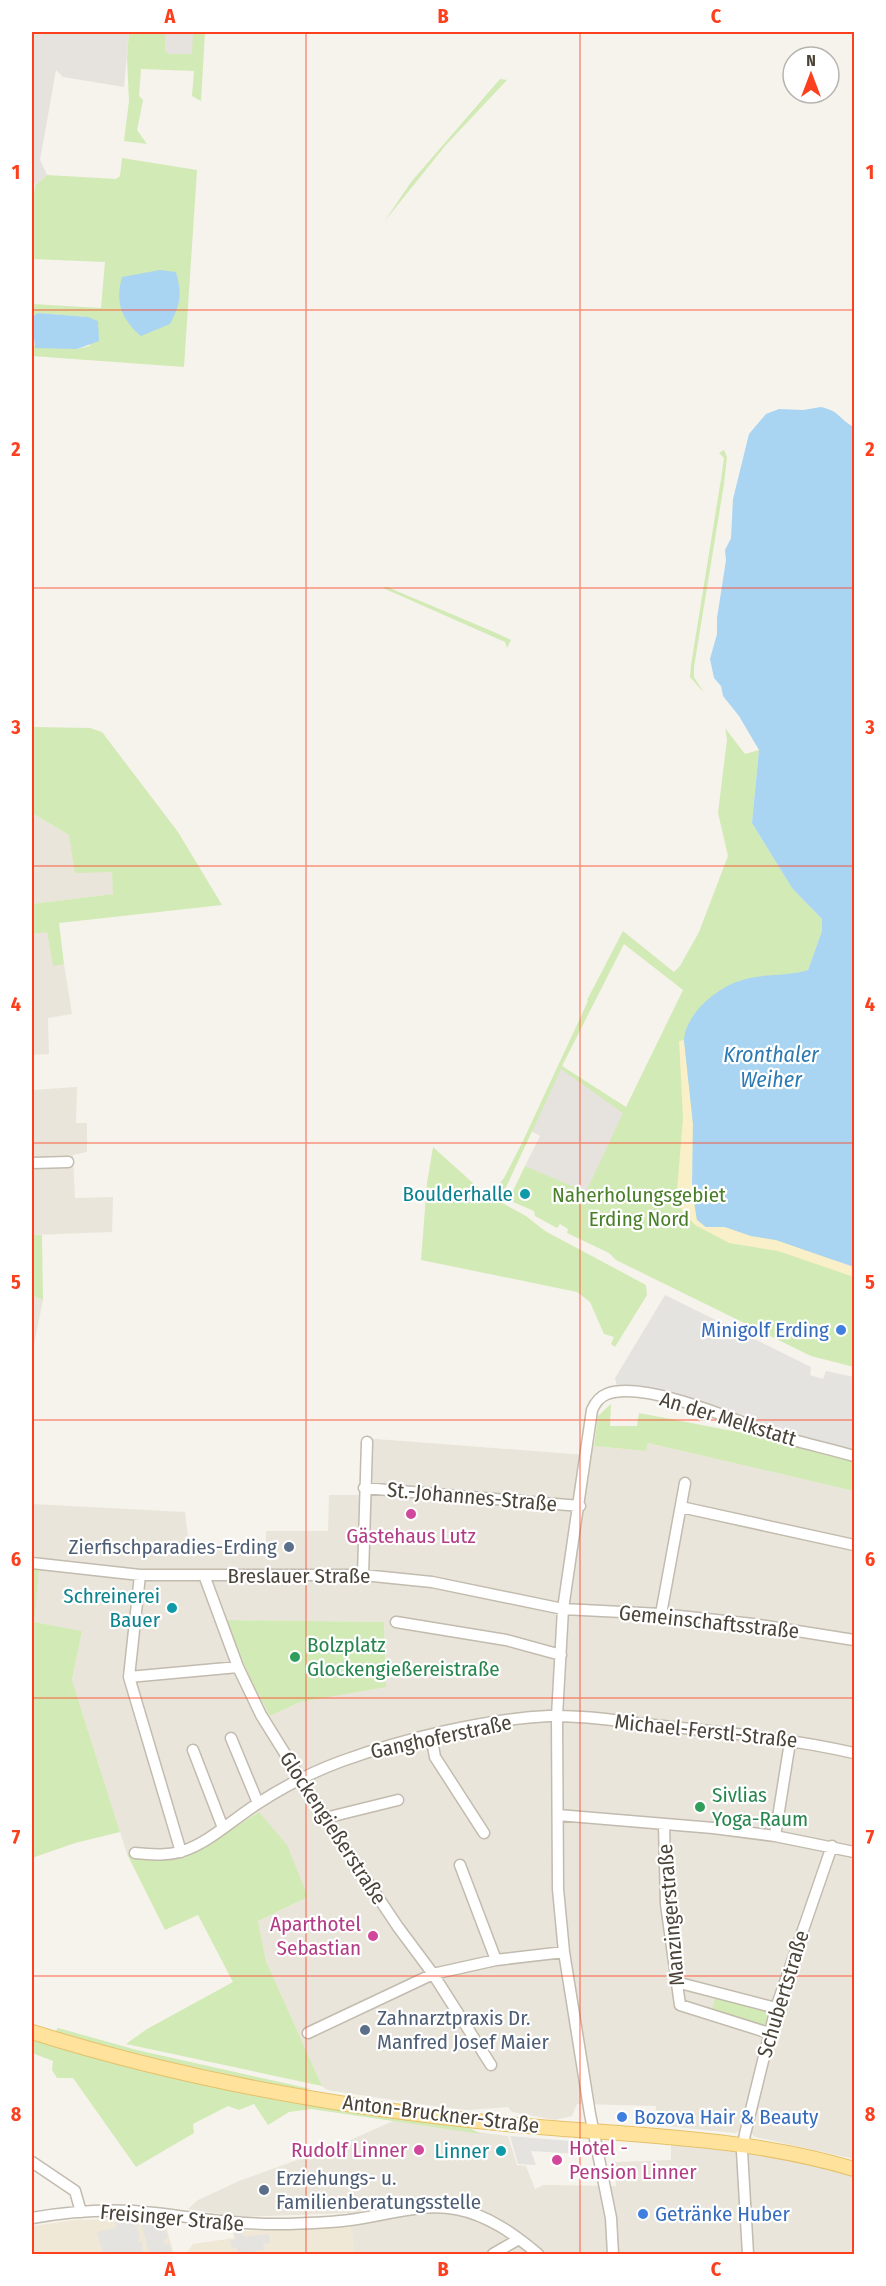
<svg xmlns="http://www.w3.org/2000/svg" width="886" height="2286" font-family="'Fira Sans Condensed',sans-serif">
<style>
.residential{fill:#eae5da;fill-rule:evenodd}
.industrial{fill:#e6e2dd}
.education{fill:#efe8d6}
.green{fill:#d2eab5;fill-rule:evenodd}
.sand{fill:#f9efc9}
.parking{fill:#e5e3e0}
.water{fill:#a9d4f2}
.lines{fill:none;stroke-linecap:round;stroke-linejoin:round}
.minor-casing{stroke:#c2bbae;stroke-width:13}
.major-casing{stroke:#e6c16a;stroke-width:16}
.minor{stroke:#fff;stroke-width:10}
.major{stroke:#ffe39c;stroke-width:14}
.grid{fill:none;stroke:#fc3f1d;stroke-width:1.5;stroke-opacity:0.55}
.culture-dot{fill:#0f9aa8;stroke:#fff;stroke-width:2}
.shop-dot{fill:#3f7fe0;stroke:#fff;stroke-width:2}
.hotel-dot{fill:#d1479c;stroke:#fff;stroke-width:2}
.service-dot{fill:#5c6f8a;stroke:#fff;stroke-width:2}
.leisure-dot{fill:#2e9e5b;stroke:#fff;stroke-width:2}
.labels{text-anchor:middle;dominant-baseline:central;stroke-width:4.5;stroke-linejoin:round;paint-order:stroke}
.culture-label{font-size:21px;fill:#0d838f;stroke:#fff;text-anchor:end}
.park-label{font-size:21px;fill:#4a7f2a;stroke:#fff}
.shop-label{font-size:21px;fill:#366cbe;stroke:#fff;text-anchor:start}
.street-label{font-size:21px;fill:#4b4439;stroke:#fff}
.hotel-label{font-size:21px;fill:#b23c85;stroke:#fff;text-anchor:end}
.service-label{font-size:21px;fill:#4e5e75;stroke:#fff;text-anchor:start}
.leisure-label{font-size:21px;fill:#27864d;stroke:#fff;text-anchor:start}
.water-label{font-size:22px;font-style:italic;fill:#2e7ab2;stroke:#fff}
.neatline{fill:none;stroke:#fc3f1d;stroke-width:2}
.grid-label{font-size:20px;text-anchor:middle;font-weight:bold;fill:#fc3f1d}
</style>
<rect width="100%" height="100%" fill="#f6f3ec"/>
<path class="residential" d="M32 813 69 835 112 872 114 894 32 904Z
M47 931 53 965 64 964 72 1014 48 1018 49 1054 32 1055V934Z
M77 1087 76 1123H87V1152L73 1155 75 1198 113 1197 112 1232 32 1235V1090Z
M32 1295 43 1300 32 1355Z
M363 1438 586 1455 594 1446 646 1451 648 1443 854 1491V2159L755 2137 751 2133 740 2131 735 2133 656 2125V2106L577 2104 572 2116 555 2120 512 2112 508 2107 468 2110 440 2107 327 2090 322 2086 266 1961 258 1921 308 1897 259 1812 185 1858 160 1860 127 1854 72 1680 82 1631 34 1622 36 1582 41 1561 32 1559V1504L185 1512 189 1544H266V1531H328L329 1495H359ZM227 1620 384 1622 386 1686 300 1702 270 1716 250 1678Z
M393 2121 508 2136 517 2165 526 2166 535 2189 543 2185 616 2186 615 2162 671 2160V2144L759 2152 854 2176V2254H355L348 2213 240 2217 188 2209 198 2200 239 2181 339 2145Z"/>
<path class="industrial" d="M32 32H129L124 87 63 77 56 70 40 160 47 175 35 186 32 174Z
M166 32H193V54H169L165 51Z
M561 1068 624 1113 586 1193 525 1166 540 1136 531 1131Z"/>
<path class="education" d="M130 2219 165 2223 174 2254 187 2253 193 2244 234 2238 233 2233 244 2231 351 2227 355 2254H32V2226L74 2220Z"/>
<path class="green" d="M129 32H166L165 51 169 54H192L193 32H205L201 101 192 96 194 71 141 69 139 96 143 100 137 130 147 144 124 141 129 101 127 58Z
M500 79 507 80 445 146 384 222 411 182Z
M122 158 197 170 184 367 32 356V326L33 345 77 349 90 346 88 317 38 313 32 317V325V304L101 308 105 262 32 259V212L35 186 47 175 116 179 120 176Z
M724 450 727 457 724 484 694 667V677L704 693 690 677 691 665 721 479 724 458 719 453Z
M387 587 494 632 511 640 507 648 505 642 383 588Z
M32 727 90 728 102 732 178 832 222 905 59 923 64 964 53 966 47 932 32 934V904L113 894 112 872 75 873 69 835 32 813Z
M725 728 745 754 759 750 752 823 792 888 822 919V931L808 970 789 976 738 981 693 1124 692 1189 847 1266 854 1267V1367L811 1356 616 1260 609 1253 567 1233 568 1229 560 1224 557 1228 535 1216 534 1211 513 1202 511 1195 525 1166 586 1192 623 1113 561 1069 501 1198 492 1193 504 1178 523 1141 588 1001 587 1000 623 931 674 972 680 966 699 932 728 856 718 813 727 739ZM624 944 683 990 626 1107 562 1066Z
M433 1147 484 1193 526 1216 545 1231 646 1285 647 1295 615 1347 611 1344 614 1337 604 1334 590 1302 577 1292 421 1260 427 1183Z
M32 1235H42L43 1300 32 1295Z
M611 1404 610 1426H637L639 1413 790 1442 854 1461V1491L648 1443 646 1451 594 1446 598 1416Z
M32 1568 39 1569 34 1622 82 1631 72 1680 120 1832 75 1843 32 1858Z
M226 1620 384 1622 386 1687 300 1702 270 1716 250 1678Z
M259 1812 287 1845 308 1897 258 1921 266 1961 322 2086 126 2044 147 2029 233 1982 198 1915 165 1930 127 1854 160 1860 185 1858Z
M716 1995 771 2012 765 2027 711 2012Z
M58 2028 137 2050 311 2089H297C215 2073 135 2056 55 2032Z
M32 2040C172 2084 319 2101 464 2125L481 2134 311 2109 289 2112 268 2125 254 2104 239 2110 228 2106 193 2124 194 2133 136 2167 73 2078H57L52 2070 53 2061 32 2053Z"/>
<path class="sand" d="M684 1040 693 1124 692 1189 697 1220 706 1227H725L751 1236 776 1240 854 1267V1277L778 1251 729 1243 695 1225 682 1211 677 1191 683 1118 679 1041Z"/>
<path class="parking" d="M665 1295 811 1367 810 1375 823 1379 826 1371 854 1377V1452L778 1431 704 1402 617 1386 615 1378Z
M510 2136 571 2141 578 2154 531 2151 536 2165 518 2164Z
M115 2222H136L140 2239 137 2242 141 2241 144 2254H103L97 2232 116 2228Z
M141 2222 164 2224 168 2238 163 2240 165 2244 169 2243 172 2254H149Z
M242 2232 244 2237 269 2234 270 2243 263 2244 264 2250 237 2254V2247L232 2248 230 2241 235 2239 234 2233Z"/>
<path class="water" d="M160 270 176 272C182 294 181 303 170 324L141 336C121 319 115 302 122 277Z
M38 313 88 317 98 321 99 341 77 349 35 348 32 317Z
M821 407C842 412 838 419 854 427V1267L776 1240 751 1236 725 1227H706L697 1220 692 1189 693 1124 684 1040C686 1014 715 989 739 981 761 973 786 977 808 970L822 931V919L792 888 752 823 759 750 739 716 723 696 721 686 714 678 710 659 717 634V618L726 560 725 550 731 538 733 499 749 434 766 414 779 409 803 410Z"/>
<g class="lines">
<defs>
<path id="minor" d="M32 1163 68 1162
M364 1488 580 1506
M681 1507 854 1545
M32 1563 140 1575H363L432 1582 563 1609 661 1614 753 1624 854 1640
M140 1575 129 1677 181 1852
M204 1575 238 1667 261 1715 325 1818 398 1927 433 1974 491 2065
M363 1575 367 1442
M661 1614 685 1483
M396 1622 506 1640 561 1655
M129 1677 238 1667
M431 1735 435 1757 484 1833
M231 1738 258 1803
M193 1750 223 1828
M558 1815 713 1828 775 1836 854 1852
M325 1818 398 1800
M664 1825 666 1904 680 2005 769 2033
M775 1836 790 1742
M135 1853C150 1854 165 1856 180 1852 209 1843 232 1820 257 1804 283 1787 312 1772 342 1761 403 1739 484 1719 549 1716 583 1715 619 1721 653 1725 721 1732 788 1738 854 1753
M460 1865 496 1960
M676 1982 776 2008
M308 2033 433 1974 496 1960 564 1952
M32 2162 75 2191 81 2212
M32 2218C72 2211 113 2208 154 2213 198 2218 240 2225 285 2224 309 2223 333 2223 357 2219 389 2214 424 2203 456 2209 488 2215 514 2234 538 2254
M493 2254 519 2239
M613 2254 611 2218 590 2114 564 1952 558 1889 557 1716 563 1609 592 1410C595 1403 599 1397 607 1394 643 1380 735 1420 770 1433 797 1442 827 1448 854 1456
M748 2254 742 2151 745 2134 776 2008 832 1846"/>
<path id="major" d="M32 2032C188 2081 354 2110 517 2125 631 2136 744 2136 854 2169"/>
</defs>
<use href="#minor" class="minor-casing"/>
<use href="#major" class="major-casing"/>
<use href="#minor" class="minor"/>
<use href="#major" class="major"/>
</g>
<path class="grid" d="M306 32V2254M580 32V2254M32 310H854M32 588H854M32 866H854M32 1143H854M32 1420H854M32 1698H854M32 1976H854"/>
<g class="culture-dot">
<circle cx="525" cy="1194" r="6"/>
<circle cx="172" cy="1608" r="6"/>
<circle cx="501" cy="2151" r="6"/>
</g>
<g class="shop-dot">
<circle cx="841" cy="1330" r="6"/>
<circle cx="622" cy="2117" r="6"/>
<circle cx="643" cy="2214" r="6"/>
</g>
<g class="hotel-dot">
<circle cx="411" cy="1514" r="6"/>
<circle cx="373" cy="1936" r="6"/>
<circle cx="419" cy="2150" r="6"/>
<circle cx="557" cy="2160" r="6"/>
</g>
<g class="service-dot">
<circle cx="289" cy="1547" r="6"/>
<circle cx="365" cy="2030" r="6"/>
<circle cx="264" cy="2190" r="6"/>
</g>
<g class="leisure-dot">
<circle cx="295" cy="1657" r="6"/>
<circle cx="700" cy="1807" r="6"/>
</g>
<g class="labels">
<g class="culture-label">
<text x="513" y="1194">Boulderhalle</text>
<text x="160" y="1596">Schreinerei<tspan x="160" dy="24">Bauer</tspan></text>
<text x="489" y="2151">Linner</text>
</g>
<g class="park-label">
<text x="639" y="1195">Naherholungsgebiet<tspan x="639" dy="24">Erding Nord</tspan></text>
</g>
<g class="shop-label">
<text x="829" y="1330" text-anchor="end">Minigolf Erding</text>
<text x="634" y="2117">Bozova Hair &amp; Beauty</text>
<text x="655" y="2214">Getränke Huber</text>
</g>
<g class="street-label">
<text transform="translate(728 1419) rotate(17)">An der Melkstatt</text>
<text transform="translate(472 1497) rotate(5)">St.-Johannes-Straße</text>
<text x="299" y="1576">Breslauer Straße</text>
<text transform="translate(709 1622) rotate(6)">Gemeinschaftsstraße</text>
<text transform="translate(706 1731) rotate(6)">Michael-Ferstl-Straße</text>
<text transform="translate(441 1737) rotate(-12)">Ganghoferstraße</text>
<text transform="translate(333 1828) rotate(57)">Glockengießerstraße</text>
<text transform="translate(671 1915) rotate(-95)">Manzingerstraße</text>
<text transform="translate(783 1994) rotate(-73)">Schubertstraße</text>
<text transform="translate(441 2114) rotate(7)">Anton-Bruckner-Straße</text>
<text transform="translate(172 2218) rotate(5)">Freisinger Straße</text>
</g>
<g class="hotel-label">
<text x="411" y="1536" text-anchor="middle">Gästehaus Lutz</text>
<text x="361" y="1924">Aparthotel<tspan x="361" dy="24">Sebastian</tspan></text>
<text x="569" y="2148" text-anchor="start">Hotel -<tspan x="569" dy="24">Pension Linner</tspan></text>
<text x="407" y="2150">Rudolf Linner</text>
</g>
<g class="service-label">
<text x="277" y="1547" text-anchor="end">Zierfischparadies-Erding</text>
<text x="377" y="2018">Zahnarztpraxis Dr.<tspan x="377" dy="24">Manfred Josef Maier</tspan></text>
<text x="276" y="2178">Erziehungs- u.<tspan x="276" dy="24">Familienberatungsstelle</tspan></text>
</g>
<g class="leisure-label">
<text x="307" y="1645">Bolzplatz<tspan x="307" dy="24">Glockengießereistraße</tspan></text>
<text x="712" y="1795">Sivlias<tspan x="712" dy="24">Yoga-Raum</tspan></text>
</g>
<g class="water-label">
<text x="771" y="1054">Kronthaler<tspan x="771" dy="25">Weiher</tspan></text>
</g>
</g>
<rect width="886" height="2286" fill="none" stroke="#ffffff" stroke-width="66"/>
<g transform="translate(811 75)"><circle r="28" fill="#ffffff" stroke="#b7b4b0" stroke-width="1.5"/>
<path d="M0-4.5L10 22L0 15L-10 22Z" fill="#fc3f1d"/>
<text y="-9" font-size="16" font-weight="bold" text-anchor="middle" fill="#4b4439">N</text>
</g>
<rect x="33" y="33" width="820" height="2220" class="neatline"/>
<g class="grid-label">
<text x="170" y="23">A</text>
<text x="443" y="23">B</text>
<text x="716" y="23">C</text>
<text x="16" y="179">1</text>
<text x="870" y="179">1</text>
<text x="16" y="456">2</text>
<text x="870" y="456">2</text>
<text x="16" y="734">3</text>
<text x="870" y="734">3</text>
<text x="16" y="1011">4</text>
<text x="870" y="1011">4</text>
<text x="16" y="1289">5</text>
<text x="870" y="1289">5</text>
<text x="16" y="1566">6</text>
<text x="870" y="1566">6</text>
<text x="16" y="1844">7</text>
<text x="870" y="1844">7</text>
<text x="16" y="2121">8</text>
<text x="870" y="2121">8</text>
<text x="170" y="2276">A</text>
<text x="443" y="2276">B</text>
<text x="716" y="2276">C</text>
</g>
</svg>
